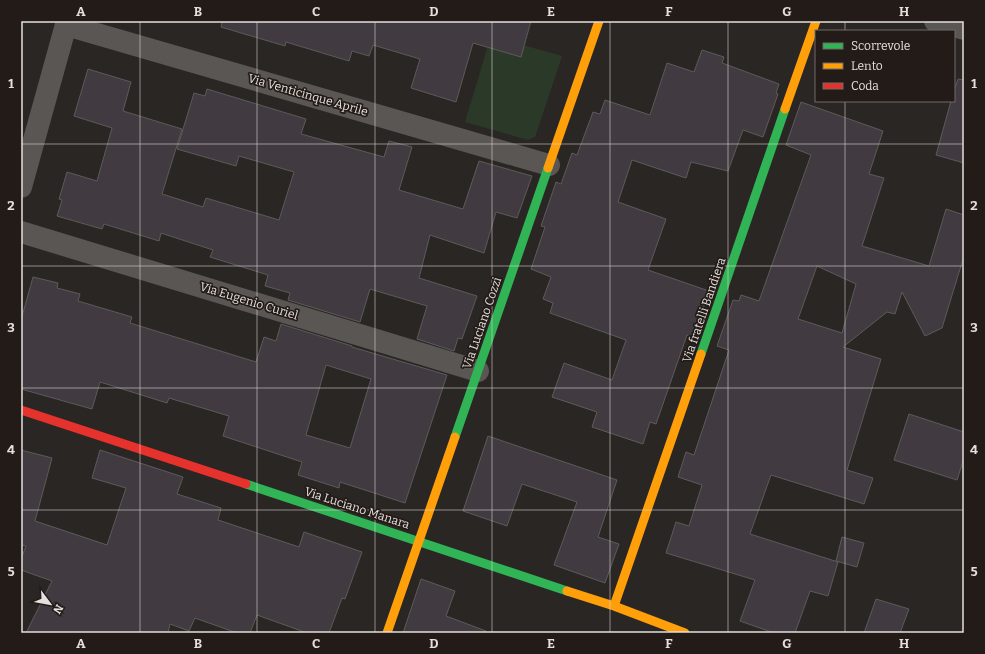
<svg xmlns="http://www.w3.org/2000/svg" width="985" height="654" font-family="Bitter,serif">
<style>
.green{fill:#2b3a28}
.building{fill:#413b41;stroke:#5d5a5a;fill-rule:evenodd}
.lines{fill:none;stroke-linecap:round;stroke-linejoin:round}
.street{stroke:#5a5654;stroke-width:22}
.fast{stroke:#30b455;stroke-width:9}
.slow{stroke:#ff9f0a;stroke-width:9}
.jam{stroke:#e5322d;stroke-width:9}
.grid{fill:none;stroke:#e5e0dd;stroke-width:1;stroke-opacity:0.55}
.labels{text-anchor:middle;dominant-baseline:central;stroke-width:3.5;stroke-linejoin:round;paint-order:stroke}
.street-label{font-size:12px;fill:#e5e0dd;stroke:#231b17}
.neatline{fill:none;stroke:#e5e0dd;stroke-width:1.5}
.grid-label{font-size:13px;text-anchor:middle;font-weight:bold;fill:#e5e0dd}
</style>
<rect width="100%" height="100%" fill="#2a2624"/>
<path class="green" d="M491 36 562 56 535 137 528 140 465 122Z"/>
<path class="building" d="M222 21H531L521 57 473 43 456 102 411 88 420 59 373 45 369 56 352 51 349 61 286 42 285 46 221 27Z
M702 50 724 57 722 63 779 84 776 93 778 94 763 137 743 130 728 171 691 162 686 178 632 160 618 202 666 219 648 270 709 291 693 338 687 335 656 424 650 422 643 444 592 427 597 412 552 397 564 363 612 380 626 340 550 313 553 303 543 299 551 277 531 269 545 227 541 226 556 182 561 184 572 153 577 155 593 112 600 114 605 100 650 115 667 63 694 72Z
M88 69 131 82 123 111 182 129 162 194 203 207 206 198 279 220 294 172 239 156 236 166 177 149 194 93 205 96 207 89 306 119 301 134 384 157 389 141 412 147 399 190 463 209 479 161 532 176 517 218 496 212 484 253 430 235 419 278 477 296 462 339 458 338 454 351 417 339 427 306 370 289 360 322 288 300 290 293 265 286 268 275 210 257 213 250 161 233 159 241 104 224 102 229 57 216 62 200 59 199 67 172 97 181 112 128 74 116Z
M958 79 964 80V163L936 155 951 101H954V91Z
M801 102 883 131 869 174 884 178 862 246 929 266 946 209 964 215V256L942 328 925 336 902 292 895 314 887 312 843 347 881 359 847 470 873 478 864 504 771 475 750 534 838 562 828 596 810 591 795 633H774L740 621 755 580 666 553 676 522 689 526 702 485 678 477 686 452 694 455 729 350 717 346 733 300 739 301 741 295 759 301 811 155 786 145ZM817 266 856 284 842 333 798 319Z
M33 277 58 283 57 288 80 294 78 301 132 317 130 323 256 362 264 337 276 341 281 324 352 346V347L447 375 405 503 340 482 339 488 298 475 302 462 223 436 229 416 169 398 167 403 100 382 92 409 21 389V320ZM326 365 371 379 350 448 306 435Z
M909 414 964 432V458L957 480 894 460Z
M488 436 617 480 598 537 619 544 605 583 554 565 577 502 522 484 507 526 463 511Z
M21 450 52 458 35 521 107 545 126 488 92 478 100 450 183 477 177 494 221 508 218 520 299 547 304 532 362 552 345 599 342 598 329 633H307L257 615 250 633H237L195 618 189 631 170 624 168 633H26L52 581 21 570V559L26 546 21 545Z
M842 537 864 543 857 567 836 561Z
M421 579 455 591 446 616 486 631V633H403Z
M876 599 909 609 900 633H864Z"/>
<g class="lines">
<path class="street" d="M935 21 964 29
M66 25 549 165
M21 187 67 21
M21 232 478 371"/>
<path class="fast" d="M701 354 785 109
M455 437 548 168
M246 484 567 591"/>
<path class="slow" d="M785 109 816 21
M548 168 599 21
M567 591 614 606 685 633
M614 606 701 354
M387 633 455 437"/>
<path class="jam" d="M21 410 246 484"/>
</g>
<path class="grid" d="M140 21V633M257 21V633M375 21V633M492 21V633M610 21V633M728 21V633M845 21V31M845 101V633M21 144H964M21 266H964M21 388H964M21 510H964"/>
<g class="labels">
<g class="street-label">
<text transform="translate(308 95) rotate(16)">Via Venticinque Aprile</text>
<text transform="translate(249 301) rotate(17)">Via Eugenio Curiel</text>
<text transform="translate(704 310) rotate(-71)">Via fratelli Bandiera</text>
<text transform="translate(482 323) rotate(-71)">Via Luciano Cozzi</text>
<text transform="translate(357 508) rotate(18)">Via Luciano Manara</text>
</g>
</g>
<rect width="985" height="654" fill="none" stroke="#231b17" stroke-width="44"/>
<rect x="815" y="30" width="140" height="72" fill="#231b17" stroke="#716a66"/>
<rect x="823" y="43" width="20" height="6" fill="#30b455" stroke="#716a66"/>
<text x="851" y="50" font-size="12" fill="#e5e0dd">Scorrevole</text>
<rect x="823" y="63" width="20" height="6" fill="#ff9f0a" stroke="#716a66"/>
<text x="851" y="70" font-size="12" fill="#e5e0dd">Lento</text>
<rect x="823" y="83" width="20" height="6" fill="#e5322d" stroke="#716a66"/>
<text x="851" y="90" font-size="12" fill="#e5e0dd">Coda</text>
<g transform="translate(50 604) rotate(122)" stroke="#231b17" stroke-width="3" paint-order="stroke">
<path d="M0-3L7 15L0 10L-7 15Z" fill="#e5e0dd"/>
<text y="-6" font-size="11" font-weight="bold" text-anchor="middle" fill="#e5e0dd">N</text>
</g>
<rect x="22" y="22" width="941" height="610" class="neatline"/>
<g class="grid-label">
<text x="81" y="16">A</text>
<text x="198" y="16">B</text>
<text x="316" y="16">C</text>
<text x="434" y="16">D</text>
<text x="551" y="16">E</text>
<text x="669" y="16">F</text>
<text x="787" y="16">G</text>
<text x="904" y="16">H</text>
<text x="11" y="88">1</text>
<text x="974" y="88">1</text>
<text x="11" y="210">2</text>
<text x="974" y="210">2</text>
<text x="11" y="332">3</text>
<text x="974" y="332">3</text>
<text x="11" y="454">4</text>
<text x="974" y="454">4</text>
<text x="11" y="576">5</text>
<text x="974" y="576">5</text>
<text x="81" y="648">A</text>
<text x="198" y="648">B</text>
<text x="316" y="648">C</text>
<text x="434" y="648">D</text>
<text x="551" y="648">E</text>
<text x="669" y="648">F</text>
<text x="787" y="648">G</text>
<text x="904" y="648">H</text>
</g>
</svg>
